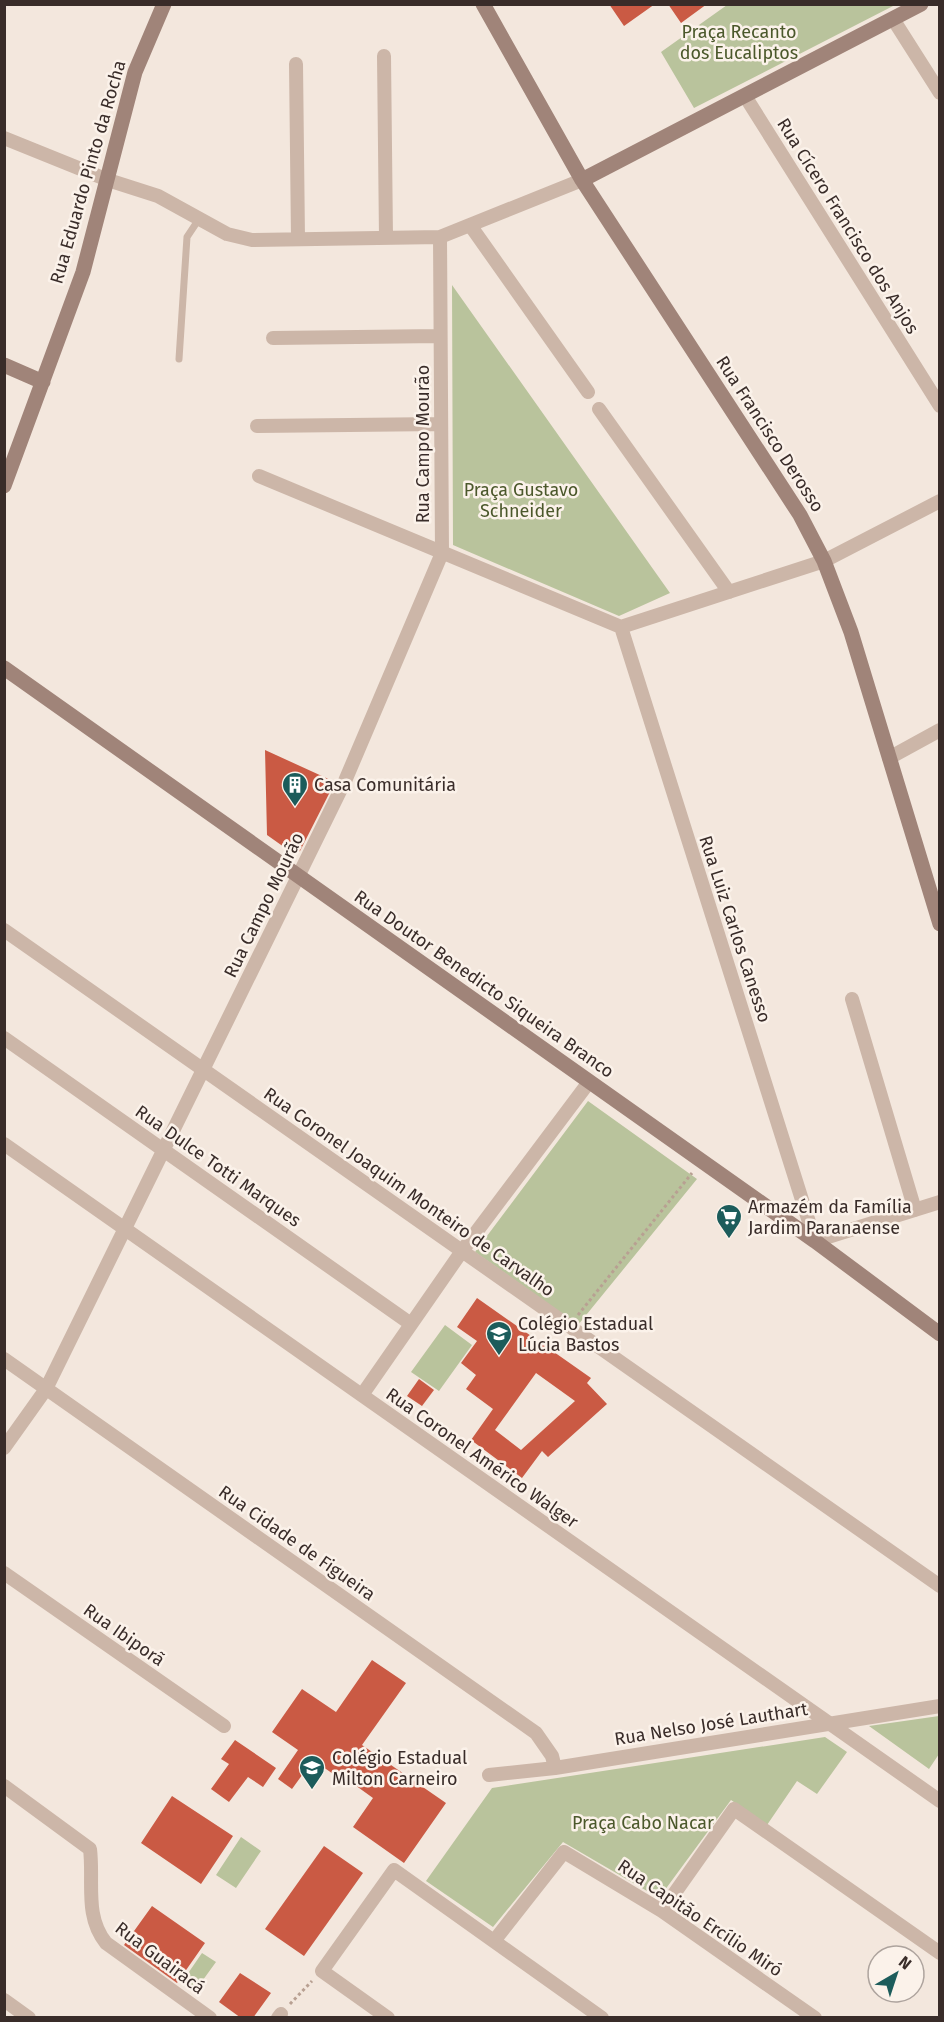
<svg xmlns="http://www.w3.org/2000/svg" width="944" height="2022" font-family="'Fira Sans',sans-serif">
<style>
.green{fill:#b9c39c}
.building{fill:#ca5a44;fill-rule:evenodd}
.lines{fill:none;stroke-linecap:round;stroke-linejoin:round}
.path{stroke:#b8a092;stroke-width:3;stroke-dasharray:3 3;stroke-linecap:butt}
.lane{stroke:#ccb6a8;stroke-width:7}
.street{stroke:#ccb6a8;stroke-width:14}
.secondary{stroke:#a08479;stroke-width:15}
.labels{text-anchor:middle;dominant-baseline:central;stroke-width:5;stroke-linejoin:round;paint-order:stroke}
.park-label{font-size:18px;fill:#4b582b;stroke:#fbf2ea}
.street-label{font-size:18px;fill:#392c29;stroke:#fbf2ea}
.poi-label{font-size:18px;fill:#392c29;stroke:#fbf2ea;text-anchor:start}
</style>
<rect width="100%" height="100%" fill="#f3e7dd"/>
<path class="green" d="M727 5V4L895 5 694 108 661 52Z
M452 285 670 593 619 616 453 545Z
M588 1101 697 1179 578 1325 475 1252Z
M445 1325 472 1345 439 1391 411 1372Z
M939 1716V1754L929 1769 869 1726Z
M825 1737 847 1752 817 1794 797 1781 767 1825 731 1800 659 1898 563 1842 493 1927 426 1881 492 1788Z
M241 1837 261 1851 236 1888 216 1875Z
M202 1953 216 1962 195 1991 182 1982Z"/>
<path class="building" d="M609 4H655L624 26Z
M668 4H707L681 23Z
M265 750 335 782 300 851 297 853 291 852 267 835Z
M477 1298 591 1378 587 1383 607 1404 548 1457 542 1451 522 1478 471 1440 493 1409 466 1389 476 1375 461 1363 477 1341 457 1327ZM536 1373 575 1401 521 1450 495 1430Z
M419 1379 434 1390 422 1406 407 1396Z
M372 1660 406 1683 362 1745 446 1803 404 1863 353 1827 373 1798 341 1775 339 1778 313 1760 292 1789 278 1779 298 1750 272 1732 302 1689 336 1712Z
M235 1740 276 1768 263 1787 248 1777 229 1802 211 1789 229 1764 221 1759Z
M172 1796 233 1836 201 1884 141 1843Z
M324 1846 363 1873 304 1956 265 1929Z
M152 1906 205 1943 177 1983 124 1945Z
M240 1973 271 1993 253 2018H241L219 2002Z"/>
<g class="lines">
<path class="path" d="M578 1315 692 1173
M290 2004 312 1981"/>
<path class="lane" d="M179 359 187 237 199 219"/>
<path class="street" d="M893 19 940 93
M384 56 386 238
M296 64 298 239
M745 96 940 406
M4 138 108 180 158 196 227 234 252 240 440 237 582 180
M470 225 588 392
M273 338 440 336
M599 409 729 592
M257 426 441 424
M259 476 621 627 824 561 940 501
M621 627 815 1241 940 1202
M889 758 940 730
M4 930 940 1586
M852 999 915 1210
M4 1038 411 1324
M4 1144 940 1801
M4 1359 536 1733 552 1756 555 1768
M362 1395 462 1251 589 1082
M4 1448 46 1389 345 781 442 553 440 237
M4 1573 224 1726
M489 1775 555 1768 940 1706
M4 1786 90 1849C94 1881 84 1916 106 1943L210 2018
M662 1911 734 1809 940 1953
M494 1941 564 1852 662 1911 815 2018
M4 2000 29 2018
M278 2018 281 2014
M388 2018 322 1971 394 1870 602 2018"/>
<path class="secondary" d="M483 4 582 180 800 515 824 561 851 632 940 924
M582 180 921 4
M4 365 43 382
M4 486 83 272 135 72 164 4
M4 668 815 1241 940 1334"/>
</g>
<defs>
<symbol id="building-pin" viewBox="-11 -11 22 30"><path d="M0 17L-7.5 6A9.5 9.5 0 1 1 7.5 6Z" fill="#1c5c5b" stroke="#fbf2ea"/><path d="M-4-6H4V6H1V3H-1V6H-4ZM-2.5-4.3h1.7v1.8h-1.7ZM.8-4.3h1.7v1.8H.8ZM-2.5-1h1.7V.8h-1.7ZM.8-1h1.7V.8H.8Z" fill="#fff"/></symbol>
<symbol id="supermarket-pin" viewBox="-11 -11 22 30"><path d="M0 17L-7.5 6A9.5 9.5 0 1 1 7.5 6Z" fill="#1c5c5b" stroke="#fbf2ea"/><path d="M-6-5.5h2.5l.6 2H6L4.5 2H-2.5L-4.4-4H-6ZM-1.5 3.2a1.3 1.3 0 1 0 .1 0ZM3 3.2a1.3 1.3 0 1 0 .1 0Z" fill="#fff"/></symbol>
<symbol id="school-pin" viewBox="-11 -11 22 30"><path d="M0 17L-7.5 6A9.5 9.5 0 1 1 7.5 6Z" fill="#1c5c5b" stroke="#fbf2ea"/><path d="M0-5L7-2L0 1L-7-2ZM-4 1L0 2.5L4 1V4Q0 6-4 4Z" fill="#fff"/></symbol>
</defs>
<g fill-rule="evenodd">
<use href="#building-pin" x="280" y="770" width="30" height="40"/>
<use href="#supermarket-pin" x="714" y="1202" width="30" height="40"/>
<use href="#school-pin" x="484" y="1319" width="30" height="40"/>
<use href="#school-pin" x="297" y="1753" width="30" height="40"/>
</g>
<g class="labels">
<g class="park-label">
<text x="739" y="32">Praça Recanto<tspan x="739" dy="21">dos Eucaliptos</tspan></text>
<text x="521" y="490">Praça Gustavo<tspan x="521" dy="21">Schneider</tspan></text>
<text x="643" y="1823">Praça Cabo Nacar</text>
</g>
<g class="street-label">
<text transform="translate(88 172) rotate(-74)">Rua Eduardo Pinto da Rocha</text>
<text transform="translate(848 226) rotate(58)">Rua Cícero Francisco dos Anjos</text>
<text transform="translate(770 434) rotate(57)">Rua Francisco Derosso</text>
<text transform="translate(423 444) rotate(-90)">Rua Campo Mourão</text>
<text transform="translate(264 905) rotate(-64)">Rua Campo Mourão</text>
<text transform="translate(735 929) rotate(72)">Rua Luiz Carlos Canesso</text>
<text transform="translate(484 984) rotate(35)">Rua Doutor Benedicto Siqueira Branco</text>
<text transform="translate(218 1166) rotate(35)">Rua Dulce Totti Marques</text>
<text transform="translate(409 1192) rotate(35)">Rua Coronel Joaquim Monteiro de Carvalho</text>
<text transform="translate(482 1458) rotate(35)">Rua Coronel Américo Walger</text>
<text transform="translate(297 1543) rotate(35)">Rua Cidade de Figueira</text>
<text transform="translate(124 1635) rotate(35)">Rua Ibiporã</text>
<text transform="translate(711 1724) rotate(-9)">Rua Nelso José Lauthart</text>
<text transform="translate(700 1918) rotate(34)">Rua Capitão Ercílio Miró</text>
<text transform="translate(160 1958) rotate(37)">Rua Guairacá</text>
</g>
<g class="poi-label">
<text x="314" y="785">Casa Comunitária</text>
<text x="748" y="1207">Armazém da Família<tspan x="748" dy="21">Jardim Paranaense</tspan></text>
<text x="518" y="1324">Colégio Estadual<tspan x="518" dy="21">Lúcia Bastos</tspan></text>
<text x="332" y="1758">Colégio Estadual<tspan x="332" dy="21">Milton Carneiro</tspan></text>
</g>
</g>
<rect width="944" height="2022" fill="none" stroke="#392c29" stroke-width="12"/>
<g transform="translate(896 1974) rotate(39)"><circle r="28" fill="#fbf2ea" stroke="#ada39d" stroke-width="1.5"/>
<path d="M0-4.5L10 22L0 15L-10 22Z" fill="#1c5c5b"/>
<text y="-9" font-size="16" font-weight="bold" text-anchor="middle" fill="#392c29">N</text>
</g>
</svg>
